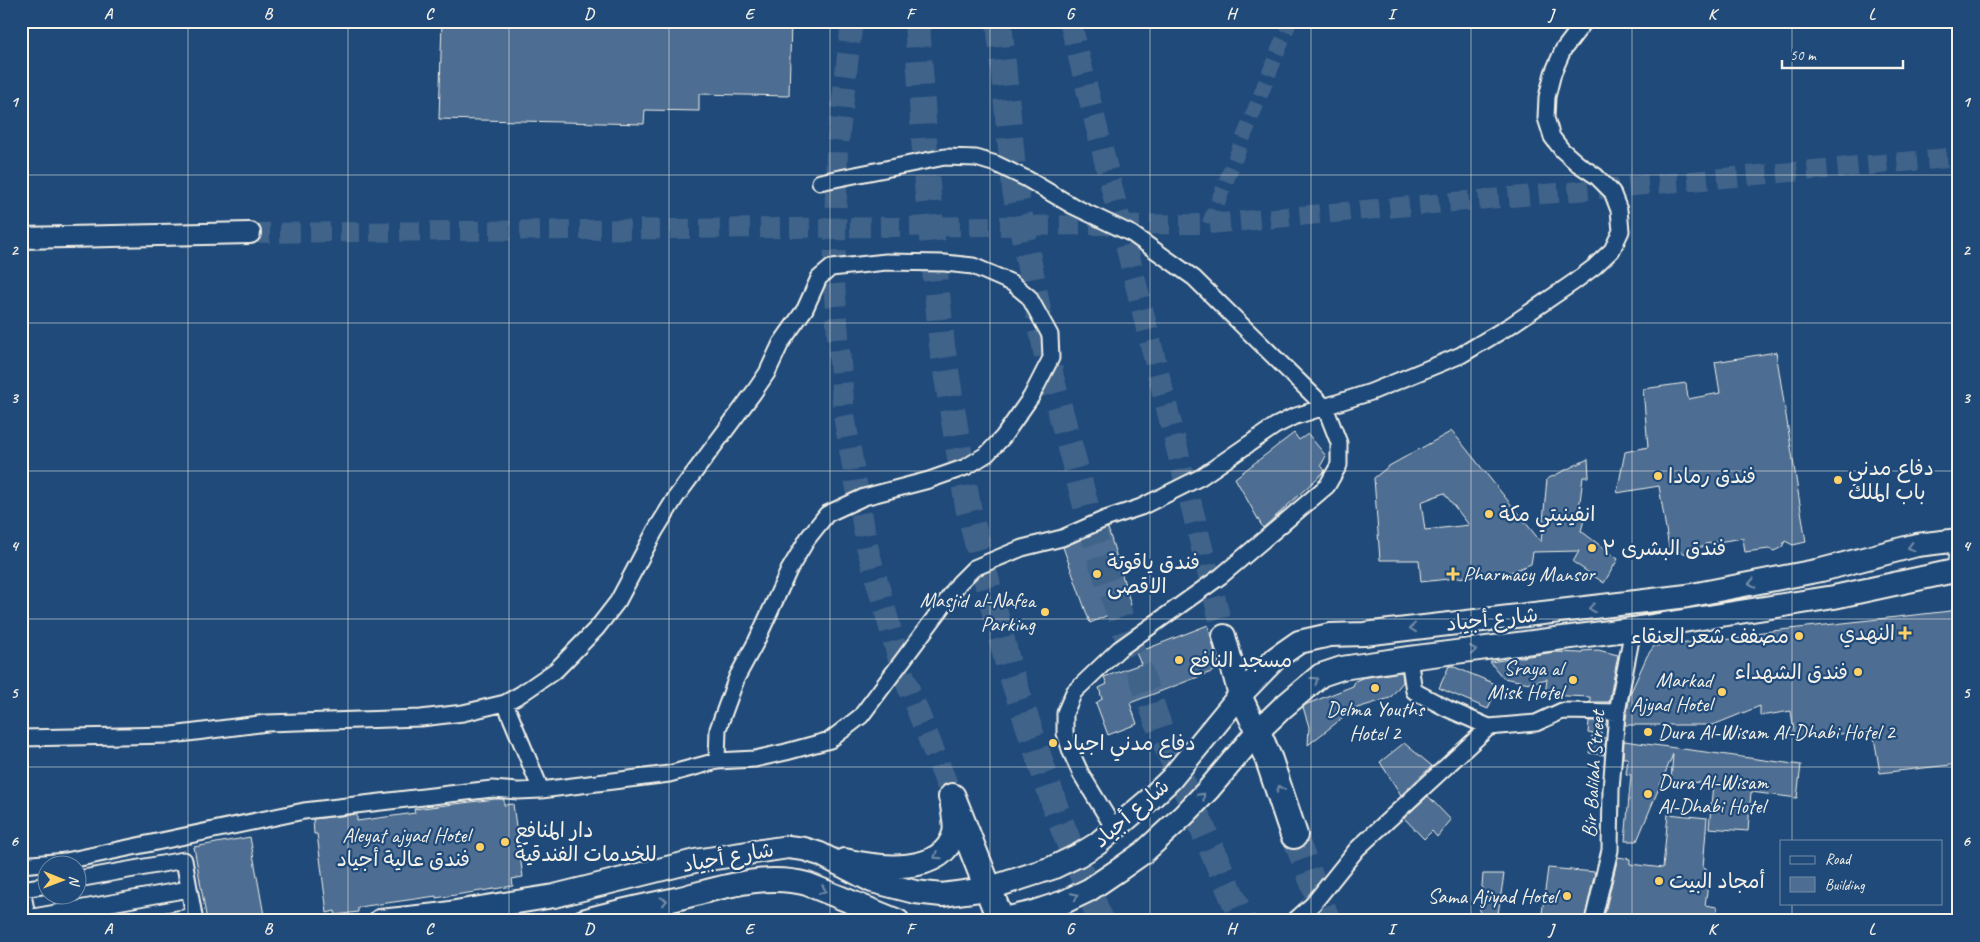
<svg xmlns="http://www.w3.org/2000/svg" width="1980" height="942" font-family="Caveat,'Playpen Sans Arabic',sans-serif">
<style>
.building{fill:#4d6e92;stroke:#f4f1e8;fill-rule:evenodd}
.lines{fill:none;stroke-linecap:round;stroke-linejoin:round}
.street-tunnel{stroke:#3f638a;stroke-width:15;stroke-dasharray:15 8;stroke-linecap:butt}
.secondary-tunnel{stroke:#3f638a;stroke-width:20;stroke-dasharray:20 10;stroke-linecap:butt}
.primary-tunnel{stroke:#3f638a;stroke-width:22;stroke-dasharray:22 11;stroke-linecap:butt}
.highway-tunnel{stroke:#3f638a;stroke-width:26;stroke-dasharray:26 13;stroke-linecap:butt}
.lane-casing{stroke:#f4f1e8;stroke-width:11}
.street-casing{stroke:#f4f1e8;stroke-width:19}
.secondary-casing{stroke:#f4f1e8;stroke-width:24}
.primary-casing{stroke:#f4f1e8;stroke-width:26}
.highway-casing{stroke:#f4f1e8;stroke-width:30}
.lane{stroke:#1f4a7a;stroke-width:8}
.street{stroke:#1f4a7a;stroke-width:15}
.secondary{stroke:#1f4a7a;stroke-width:20}
.primary{stroke:#1f4a7a;stroke-width:22}
.highway{stroke:#1f4a7a;stroke-width:26}
.oneway{stroke:#748da6}
.grid{fill:none;stroke:#f4f1e8;stroke-width:1;stroke-opacity:0.55}
.poi-dot{fill:#ffd166;stroke:#1f4a7a;stroke-width:2}
.labels{text-anchor:middle;dominant-baseline:central;stroke-width:4.5;stroke-linejoin:round;paint-order:stroke}
.poi-label{font-size:21px;fill:#f4f1e8;stroke:#1f4a7a;text-anchor:start}
.street-label{font-size:21px;fill:#f4f1e8;stroke:#1f4a7a}
.neatline{fill:none;stroke:#f4f1e8;stroke-width:2}
.grid-label{font-size:16px;text-anchor:middle;font-weight:bold;fill:#f4f1e8}
</style>
<rect width="100%" height="100%" fill="#1f4a7a"/>
<filter id="ink" filterUnits="userSpaceOnUse"><feTurbulence type="fractalNoise" baseFrequency=".02" numOctaves="2"/><feDisplacementMap in="SourceGraphic" scale="10" xChannelSelector="R" yChannelSelector="G"/><feConvolveMatrix kernelMatrix="1 2 1 2 8 2 1 2 1" color-interpolation-filters="sRGB"/></filter>
<g filter="url(#ink)">
<path class="building" d="M442 21H791L789 96 699 94V111L645 110 644 124 439 119Z
M1776 352 1806 542 1793 545 1785 541 1782 547 1774 551 1769 549 1745 552 1743 538 1705 544V547H1700L1697 552 1687 554 1669 548 1659 486 1617 493 1625 452 1648 447 1643 389 1686 383 1688 399 1720 393 1715 362Z
M1452 431 1541 542 1547 479 1588 459 1589 477H1583L1578 518 1584 520 1581 531 1618 559 1604 583 1573 562 1579 551 1533 552 1531 564 1511 572 1421 582 1419 560H1380L1374 478 1389 466ZM1444 493 1469 525 1425 530 1421 502Z
M1294 433 1299 440 1308 434 1326 456 1321 465 1325 471 1263 528 1235 478Z
M1108 528 1131 605 1090 623 1063 547Z
M1959 610V764L1880 773 1873 731 1795 738 1791 711 1760 716V706L1713 725H1625L1630 694 1647 656 1654 646 1754 637V633Z
M1208 625 1219 669 1130 703 1137 724 1108 735 1096 703 1102 699 1099 688 1107 684 1104 677 1141 664 1136 653Z
M1598 650 1618 655 1609 702H1590V697L1545 695 1547 679 1530 683 1503 678 1490 662 1555 652 1581 653 1582 651Z
M1449 666H1452L1498 685 1488 709 1439 688Z
M1402 672 1403 682 1390 698 1354 709 1308 745 1309 727 1303 707 1307 704 1353 686 1355 681 1362 678Z
M1589 721H1607V725H1602L1601 735 1588 733Z
M1592 736 1606 738 1604 755 1589 753Z
M1624 741 1801 765 1797 798 1751 792 1748 831 1709 828 1713 784 1671 780 1673 754 1637 841H1625L1631 775 1626 774 1628 758H1623Z
M1404 743 1432 766 1401 795 1380 762Z
M1428 796 1451 820 1437 837 1432 831 1424 839 1404 818Z
M495 799H504V805L513 804 523 877 512 879 513 886 436 898V896L366 906 358 908V912L336 915 335 911 327 913 317 834H314L313 819 357 814V821L415 813 414 809Z
M1668 814 1707 818 1703 868 1706 869V877L1709 878 1705 905 1717 907 1715 921H1603L1618 857 1630 859V864L1663 868Z
M250 837 265 921H207L194 847Z
M1548 868 1595 872 1584 921H1541Z
M1483 874H1504L1497 921H1479Z"/>
<g class="lines">
<path class="street-tunnel" d="M1209 224 1290 21"/>
<path class="secondary-tunnel" d="M250 233 1209 224 1959 157"/>
<path class="primary-tunnel" d="M852 21 837 150 834 283 844 415 867 546 903 674 952 797
M1070 21 1224 636"/>
<path class="highway-tunnel" d="M917 21 927 185 942 346 968 507 1008 664 1059 818 1101 921
M999 21 1015 190 1051 377 1101 561 1164 740 1243 921
M1294 835 1328 921"/>
<defs>
<path id="lane" d="M1952 568 1954 542"/>
<path id="street" d="M820 182 945 157 976 158 996 164 1027 179 1073 206 1132 234 1194 278 1325 407 1339 443V465L1327 486 1221 576 1119 649 1074 692 1065 713V733L1071 752 1081 774 1115 830
M1409 658 1414 691 1448 709 1489 727 1536 723 1562 711 1617 712
M505 703 541 790
M21 738 172 735 267 723 421 718 463 713 505 703 521 694 556 670 597 628 618 601 655 531 676 497 754 392 767 373 781 343 805 309 819 278 831 268 886 262 945 263 973 266 1012 283 1029 297 1050 335 1051 358 1031 397 1003 437 987 454 966 467 929 480 864 497 827 514 808 538 789 570 756 642 737 677 718 729 717 761
M21 865 66 861 304 811 492 789 518 791 541 790 669 774 717 761 755 759 786 752 830 740 861 716 941 609 959 583 974 568 1022 548 1062 538 1105 519 1141 507 1201 477 1275 426 1293 417 1371 392 1461 355 1511 325 1574 282 1594 267 1612 250 1621 231 1619 210 1612 192 1596 176 1578 164 1562 150 1552 137 1546 118 1547 97 1553 73 1563 50 1585 21
M78 879 184 860 194 916 166 921
M28 918 189 889
M28 921 22 889 48 885
M1294 921 1313 904 1357 849 1489 727
M1593 921 1610 850 1611 790 1617 712 1633 629"/>
<path id="secondary" d="M21 238 250 233"/>
<path id="primary" d="M1224 636 1240 695 1257 732
M844 860C878 868 943 876 954 833 956 825 953 814 952 805
M380 921 437 915 554 896 695 861 788 847 804 849 820 854 872 881 915 892 942 895 987 889 1052 868 1079 855 1097 844 1149 800 1171 779 1240 695 1276 658 1299 642 1330 635 1364 634 1687 596 1821 570 1917 545 1959 540
M583 921C613 912 644 906 676 899 718 889 763 872 807 884L898 921
M995 921 1031 913 1064 902 1089 890 1120 869 1144 852 1184 815 1208 790 1257 732 1282 708 1321 675 1342 668 1409 658 1633 629 1834 597 1959 570"/>
<path id="highway" d="M1257 732 1269 760 1294 835
M952 797 1001 921"/>
</defs>
<use href="#lane" class="lane-casing"/>
<use href="#street" class="street-casing"/>
<use href="#secondary" class="secondary-casing"/>
<use href="#primary" class="primary-casing"/>
<use href="#highway" class="highway-casing"/>
<use href="#lane" class="lane"/>
<use href="#street" class="street"/>
<use href="#secondary" class="secondary"/>
<use href="#primary" class="primary"/>
<use href="#highway" class="highway"/>
</g>
<defs><path id="oneway-chevron" d="M-2-3.5L2.5 0L-2 3.5" fill="none" stroke-width="1.6" stroke-linecap="round" stroke-linejoin="round" transform="scale(1.25)"/></defs>
<g class="oneway">
<use href="#oneway-chevron" transform="translate(1911 547) rotate(166)"/>
<use href="#oneway-chevron" transform="translate(1752 583) rotate(169)"/>
<use href="#oneway-chevron" transform="translate(1592 608) rotate(173)"/>
<use href="#oneway-chevron" transform="translate(1413 628) rotate(174)"/>
<use href="#oneway-chevron" transform="translate(1473 650) rotate(-7)"/>
<use href="#oneway-chevron" transform="translate(1315 680) rotate(-36)"/>
<use href="#oneway-chevron" transform="translate(1280 789) rotate(-110)"/>
<use href="#oneway-chevron" transform="translate(1202 796) rotate(-46)"/>
<use href="#oneway-chevron" transform="translate(937 856) rotate(147)"/>
<use href="#oneway-chevron" transform="translate(823 890) rotate(21)"/>
<use href="#oneway-chevron" transform="translate(1075 896) rotate(-26)"/>
<use href="#oneway-chevron" transform="translate(664 901) rotate(-13)"/>
</g>
</g>
<path class="grid" d="M188 21V921M348 21V921M509 21V921M669 21V921M830 21V921M990 21V921M1150 21V921M1311 21V921M1471 21V921M1632 21V921M1792 21V841M21 175H1959M21 323H1959M21 471H1959M21 619H1959M21 767H1959M1792 903V921"/>
<g class="poi-dot">
<circle cx="1658" cy="476" r="5"/>
<circle cx="1838" cy="480" r="5"/>
<circle cx="1489" cy="514" r="5"/>
<circle cx="1592" cy="548" r="5"/>
<circle cx="1097" cy="574" r="5"/>
<path d="M1450.5 566.5h5v5h5v5h-5v5h-5v-5h-5v-5h5z"/>
<circle cx="1045" cy="612" r="5"/>
<path d="M1902.5 625.5h5v5h5v5h-5v5h-5v-5h-5v-5h5z"/>
<circle cx="1799" cy="636" r="5"/>
<circle cx="1179" cy="660" r="5"/>
<circle cx="1858" cy="672" r="5"/>
<circle cx="1573" cy="680" r="5"/>
<circle cx="1375" cy="688" r="5"/>
<circle cx="1722" cy="692" r="5"/>
<circle cx="1648" cy="732" r="5"/>
<circle cx="1053" cy="743" r="5"/>
<circle cx="1648" cy="794" r="5"/>
<circle cx="505" cy="842" r="5"/>
<circle cx="480" cy="847" r="5"/>
<circle cx="1659" cy="881" r="5"/>
<circle cx="1567" cy="896" r="5"/>
</g>
<g class="labels">
<g class="poi-label">
<text x="1848" y="468">دفاع مدني<tspan x="1848" dy="24">باب الملك</tspan></text>
<text x="1668" y="476">فندق رمادا</text>
<text x="1499" y="514">انفينيتي مكة</text>
<text x="1602" y="548">فندق البشرى ٣</text>
<text x="1107" y="562">فندق ياقوتة<tspan x="1107" dy="24">الاقصى</tspan></text>
<text x="1463" y="574">Pharmacy Mansor</text>
<text x="1035" y="600" text-anchor="end">Masjid al-Nafea<tspan x="1035" dy="24">Parking</tspan></text>
<text x="1895" y="633" text-anchor="end">النهدي</text>
<text x="1789" y="636" text-anchor="end">مصفف شعر العنقاء</text>
<text x="1189" y="660">مسجد النافع</text>
<text x="1563" y="668" text-anchor="end">Sraya al<tspan x="1563" dy="24">Misk Hotel</tspan></text>
<text x="1848" y="672" text-anchor="end">فندق الشهداء</text>
<text x="1712" y="680" text-anchor="end">Markad<tspan x="1712" dy="24">Ajyad Hotel</tspan></text>
<text x="1375" y="709" text-anchor="middle">Delma Youths<tspan x="1375" dy="24">Hotel 2</tspan></text>
<text x="1658" y="732">Dura Al-Wisam Al-Dhabi Hotel 2</text>
<text x="1063" y="743">دفاع مدني اجياد</text>
<text x="1658" y="782">Dura Al-Wisam<tspan x="1658" dy="24">Al-Dhabi Hotel</tspan></text>
<text x="515" y="830">دار المنافع<tspan x="515" dy="24">للخدمات الفندقية</tspan></text>
<text x="470" y="835" text-anchor="end">Aleyat ajyad Hotel<tspan x="470" dy="24">فندق عالية أجياد</tspan></text>
<text x="1669" y="881">أمجاد البيت</text>
<text x="1557" y="896" text-anchor="end">Sama Ajiyad Hotel</text>
</g>
<g class="street-label">
<text transform="translate(1492 619) rotate(-6)">شارع أجياد</text>
<text transform="translate(1593 774) rotate(-86)">Bir Balilah Street</text>
<text transform="translate(1131 813) rotate(-41)">شارع أجياد</text>
<text transform="translate(728 857) rotate(-10)">شارع أجياد</text>
</g>
</g>
<rect width="1980" height="942" fill="none" stroke="#1f4a7a" stroke-width="55"/>
<rect x="1780" y="840" width="162" height="65" fill="#1f4a7a" stroke="#748da6"/>
<rect x="1790" y="856" width="25" height="8" fill="#1f4a7a" stroke="#748da6"/>
<text x="1825" y="864" font-size="15" fill="#f4f1e8">Road</text>
<rect x="1790" y="877" width="25" height="15" fill="#4d6e92" stroke="#748da6"/>
<text x="1825" y="890" font-size="15" fill="#f4f1e8">Building</text>
<g transform="translate(62 880) rotate(91)"><circle r="24" fill="#1f4a7a" stroke="#748da6"/>
<path d="M0-4L9 19L0 12L-9 19Z" fill="#ffd166"/>
<text y="-8" font-size="14" font-weight="bold" text-anchor="middle" fill="#f4f1e8">N</text>
</g>
<path d="M1782 60v8h121v-8" fill="none" stroke="#f4f1e8" stroke-width="2.5"/>
<text x="1790" y="60" font-size="15" fill="#f4f1e8" stroke="#1f4a7a" stroke-width="4" paint-order="stroke">50 m</text>
<rect x="28" y="28" width="1924" height="886" class="neatline"/>
<g class="grid-label">
<text x="108" y="19">A</text>
<text x="268" y="19">B</text>
<text x="429" y="19">C</text>
<text x="589" y="19">D</text>
<text x="749" y="19">E</text>
<text x="910" y="19">F</text>
<text x="1070" y="19">G</text>
<text x="1231" y="19">H</text>
<text x="1391" y="19">I</text>
<text x="1551" y="19">J</text>
<text x="1712" y="19">K</text>
<text x="1872" y="19">L</text>
<text x="14" y="107">1</text>
<text x="1966" y="107">1</text>
<text x="14" y="255">2</text>
<text x="1966" y="255">2</text>
<text x="14" y="403">3</text>
<text x="1966" y="403">3</text>
<text x="14" y="551">4</text>
<text x="1966" y="551">4</text>
<text x="14" y="698">5</text>
<text x="1966" y="698">5</text>
<text x="14" y="846">6</text>
<text x="1966" y="846">6</text>
<text x="108" y="934">A</text>
<text x="268" y="934">B</text>
<text x="429" y="934">C</text>
<text x="589" y="934">D</text>
<text x="749" y="934">E</text>
<text x="910" y="934">F</text>
<text x="1070" y="934">G</text>
<text x="1231" y="934">H</text>
<text x="1391" y="934">I</text>
<text x="1551" y="934">J</text>
<text x="1712" y="934">K</text>
<text x="1872" y="934">L</text>
</g>
</svg>
